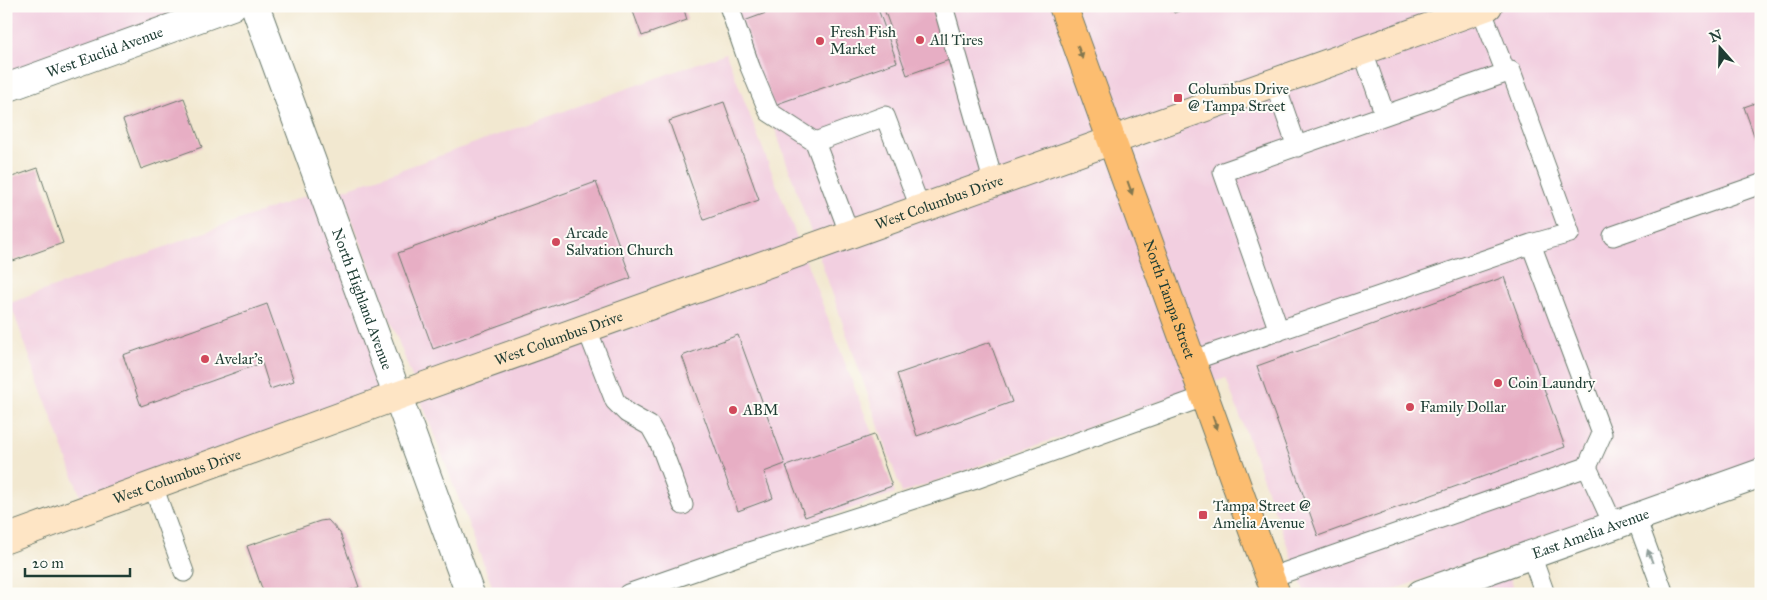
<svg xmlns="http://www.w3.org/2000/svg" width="1767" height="600" font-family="'IM FELL Great Primer',serif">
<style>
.built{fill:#f2cfe0}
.building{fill:#e7aec4}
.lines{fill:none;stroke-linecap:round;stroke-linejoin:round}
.lane-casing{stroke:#69796b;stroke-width:21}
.street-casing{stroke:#69796b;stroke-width:30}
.secondary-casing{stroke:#69796b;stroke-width:30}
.primary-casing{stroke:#69796b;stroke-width:30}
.lane{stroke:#fff;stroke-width:19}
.street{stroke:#fff;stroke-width:28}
.secondary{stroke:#fee5c5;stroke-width:28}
.primary{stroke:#fcbd6f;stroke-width:28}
.oneway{fill:#82774f}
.oneway2{fill:#8f9e9a}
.poi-dot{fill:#d1495b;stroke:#fdfcf7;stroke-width:2}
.labels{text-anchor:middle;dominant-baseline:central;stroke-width:4;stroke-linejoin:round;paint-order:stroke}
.poi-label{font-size:15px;fill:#1f3d34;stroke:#fdfcf7;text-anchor:start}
.street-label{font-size:15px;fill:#1f3d34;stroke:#fdfcf7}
</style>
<rect width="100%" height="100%" fill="#fdfcf7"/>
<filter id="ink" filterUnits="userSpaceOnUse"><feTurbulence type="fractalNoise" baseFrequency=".02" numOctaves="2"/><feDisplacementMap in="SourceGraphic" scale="10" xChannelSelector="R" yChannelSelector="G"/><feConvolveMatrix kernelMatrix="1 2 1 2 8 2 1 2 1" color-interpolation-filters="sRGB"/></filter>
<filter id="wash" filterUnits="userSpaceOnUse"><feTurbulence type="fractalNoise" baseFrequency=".0096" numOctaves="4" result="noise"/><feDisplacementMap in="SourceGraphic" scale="20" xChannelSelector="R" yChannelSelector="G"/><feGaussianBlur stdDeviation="1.12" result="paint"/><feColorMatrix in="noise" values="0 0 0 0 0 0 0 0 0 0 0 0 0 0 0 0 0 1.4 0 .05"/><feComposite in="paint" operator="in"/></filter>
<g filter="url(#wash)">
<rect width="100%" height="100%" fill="#f2e8d0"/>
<path class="built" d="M6 6H201L6 74Z
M732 6H1761V460L1381 594H1305L1226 378 902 493Z
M726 53 895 493 610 594H495L341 191Z
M316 192 388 392 83 503 10 303Z
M1506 567 1516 594H1427Z"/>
<g id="blocks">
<path class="building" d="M631 6H683L687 20 642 36Z
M785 6H877L897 62 774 105 744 21Z
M883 6H933L952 59 907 75Z
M1172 6H1192L1174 13Z
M184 98 202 147 141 169 123 120Z
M1761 101V152H1760L1744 107Z
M724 102 759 200 704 220 669 121Z
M6 160 12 177 38 168 63 243 13 261 6 242Z
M596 182 631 278 433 349 398 253Z
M1504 277 1565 447 1318 536 1257 366Z
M267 304 294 381 270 389 262 363 141 406 123 355Z
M738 335 785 464 764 472 773 498 738 511 682 356Z
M990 342 1012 402 917 436 897 374Z
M874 435 892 486 805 517 786 466Z
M328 520 340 533 359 587 339 594H264L247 546 320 521Z"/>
</g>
</g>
<g filter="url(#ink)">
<use href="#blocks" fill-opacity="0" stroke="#69796b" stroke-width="1"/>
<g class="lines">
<defs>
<path id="lane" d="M729 6 750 67 769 112 815 142
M943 6 994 184
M1481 9 1506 73
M1363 52 1385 115
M1275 84 1297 147
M850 235 815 142 885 116 921 210
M1613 236 1761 184
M587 329 615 401 627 413 650 426 660 444 683 505
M1279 331 1223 172 1511 71 1570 233 1531 244
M1193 360 1531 244 1602 434 1587 467 1614 526
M153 486 184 572
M1636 518 1664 594
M1531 555 1545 594
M1269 578 1587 467
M628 594 752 551 973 480 1206 396"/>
<g id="street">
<path id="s1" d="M255 6 470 594"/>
<path id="s2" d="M6 88 232 6"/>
<path id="s3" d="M1421 594 1761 473"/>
</g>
<g id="secondary">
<path id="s4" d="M6 539 397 396 1488 6"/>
</g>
<g id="primary">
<path id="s5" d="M1063 6 1276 594"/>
</g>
</defs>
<use href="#lane" class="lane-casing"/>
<use href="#street" class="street-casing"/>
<use href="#secondary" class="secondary-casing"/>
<use href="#primary" class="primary-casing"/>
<use href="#lane" class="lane"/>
<use href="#street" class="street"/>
<use href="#secondary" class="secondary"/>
<use href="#primary" class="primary"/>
</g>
<defs><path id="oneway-solid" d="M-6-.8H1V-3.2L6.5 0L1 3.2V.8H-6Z" transform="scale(1.25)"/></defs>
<g class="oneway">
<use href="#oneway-solid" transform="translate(1080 52) rotate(70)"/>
<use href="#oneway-solid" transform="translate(1130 188) rotate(70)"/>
<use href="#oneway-solid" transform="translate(1215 423) rotate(71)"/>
</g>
<use class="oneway2" href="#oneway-solid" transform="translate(1650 556) rotate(-111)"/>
</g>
<g class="poi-dot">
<circle cx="920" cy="40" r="5"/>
<circle cx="820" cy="41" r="5"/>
<rect x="1173" y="93" width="10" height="10" rx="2.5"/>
<circle cx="556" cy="242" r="5"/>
<circle cx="205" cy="359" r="5"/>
<circle cx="1498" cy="383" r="5"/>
<circle cx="1410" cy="407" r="5"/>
<circle cx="733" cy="410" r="5"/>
<rect x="1198" y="510" width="10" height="10" rx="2.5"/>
</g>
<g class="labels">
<g class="poi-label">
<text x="830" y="32">Fresh Fish<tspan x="830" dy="17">Market</tspan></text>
<text x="930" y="40">All Tires</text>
<text x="1188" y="89">Columbus Drive<tspan x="1188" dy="17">@ Tampa Street</tspan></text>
<text x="566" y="233">Arcade<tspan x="566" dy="17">Salvation Church</tspan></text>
<text x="215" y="359">Avelar's</text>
<text x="1508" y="383">Coin Laundry</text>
<text x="1420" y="407">Family Dollar</text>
<text x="743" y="410">ABM</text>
<text x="1213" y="506">Tampa Street @<tspan x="1213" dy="17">Amelia Avenue</tspan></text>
</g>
<g class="street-label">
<text stroke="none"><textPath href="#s2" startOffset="105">West Euclid Avenue</textPath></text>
<text stroke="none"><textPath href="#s4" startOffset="992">West Columbus Drive</textPath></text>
<text stroke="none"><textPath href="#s1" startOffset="312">North Highland Avenue</textPath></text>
<text stroke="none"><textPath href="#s5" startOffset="312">North Tampa Street</textPath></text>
<text stroke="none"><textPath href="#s4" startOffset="588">West Columbus Drive</textPath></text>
<text stroke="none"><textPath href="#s4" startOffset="182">West Columbus Drive</textPath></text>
<text stroke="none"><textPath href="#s3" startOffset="180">East Amelia Avenue</textPath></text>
</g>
</g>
<rect width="1767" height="600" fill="none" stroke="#fdfcf7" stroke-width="25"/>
<g transform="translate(1720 48) rotate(340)" stroke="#fdfcf7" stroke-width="4" paint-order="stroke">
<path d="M0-4L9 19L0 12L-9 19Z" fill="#1f3d34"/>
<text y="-8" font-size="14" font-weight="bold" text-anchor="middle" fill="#1f3d34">N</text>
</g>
<path d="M25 568v8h105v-8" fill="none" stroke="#1f3d34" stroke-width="2.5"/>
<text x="32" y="568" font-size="15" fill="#1f3d34" stroke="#fdfcf7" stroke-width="4" paint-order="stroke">20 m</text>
</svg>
